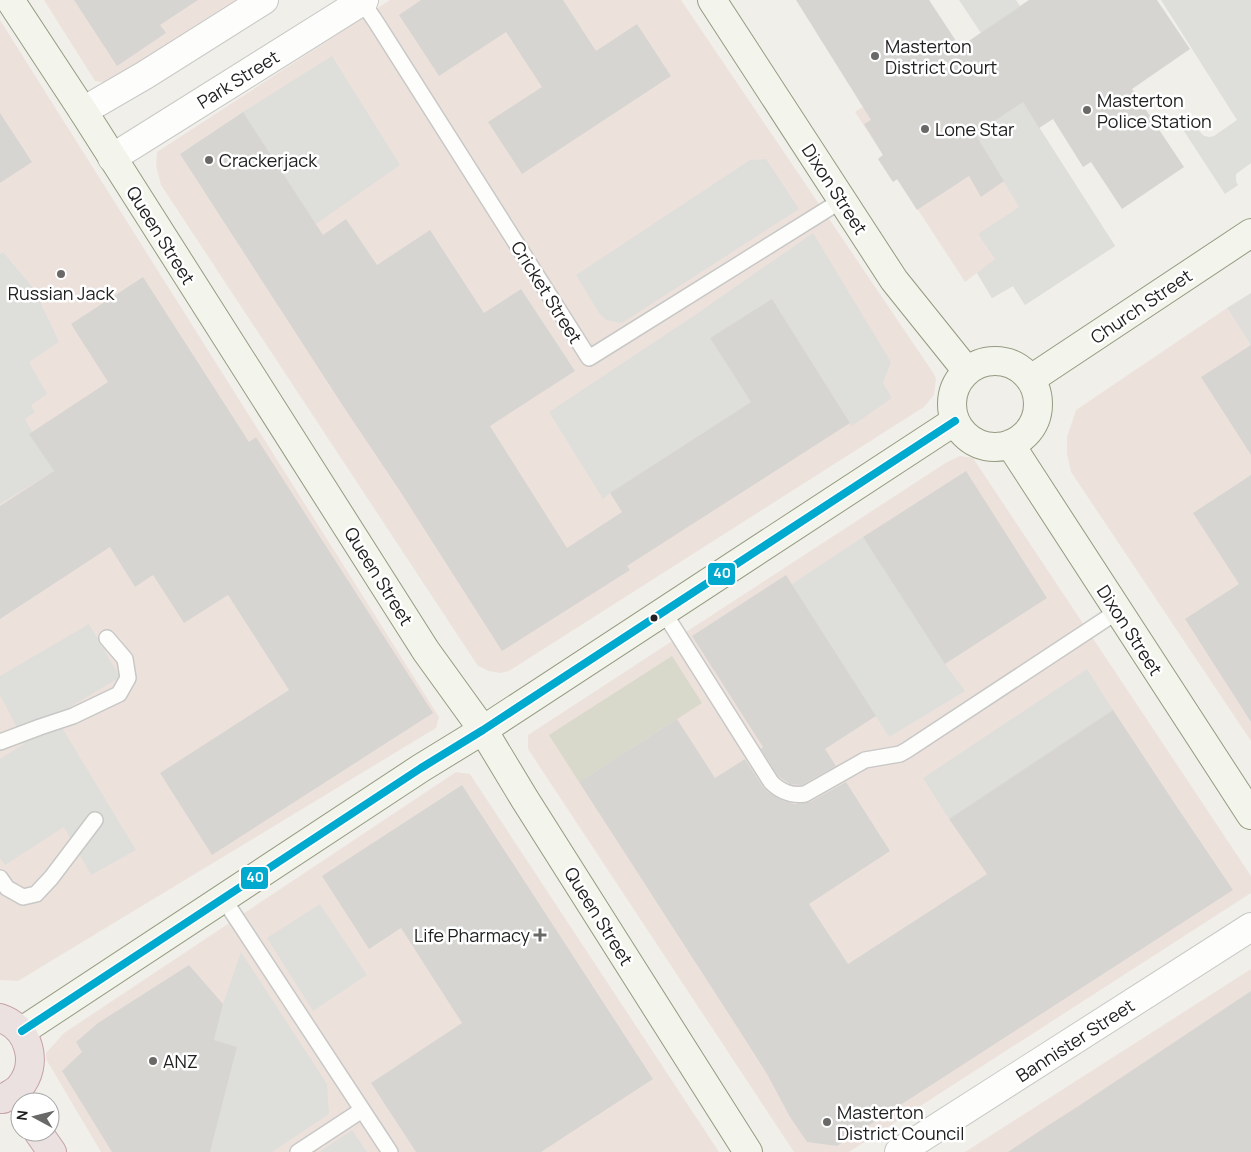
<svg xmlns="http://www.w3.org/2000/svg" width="1251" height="1152" font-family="Manrope,sans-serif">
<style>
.residential{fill:#dfdedb}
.commercial{fill:#ede1dc}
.construction{fill:#d8d9cb}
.parking{fill:#dededb}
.building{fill:#d6d5d1}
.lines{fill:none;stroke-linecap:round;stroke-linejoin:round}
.lane-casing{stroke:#c8c8c6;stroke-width:18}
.street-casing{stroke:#c8c8c6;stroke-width:30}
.secondary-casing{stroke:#959b80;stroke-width:30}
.highway-casing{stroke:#c6a1a6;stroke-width:30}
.lane{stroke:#fdfdfc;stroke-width:15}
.street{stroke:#fdfdfc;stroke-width:28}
.secondary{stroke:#f3f4ec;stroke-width:28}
.highway{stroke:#ece1e1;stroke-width:28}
.bus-1-casing{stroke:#fff;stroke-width:11}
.bus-1{stroke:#00a9ce;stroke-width:8}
.poi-dot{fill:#696967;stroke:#fff;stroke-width:2}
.bus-dot{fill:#212121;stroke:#fff;stroke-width:2}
.labels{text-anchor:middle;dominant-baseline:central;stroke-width:5;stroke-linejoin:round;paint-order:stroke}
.poi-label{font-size:18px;fill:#212121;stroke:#fff;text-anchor:start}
.street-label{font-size:18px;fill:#212121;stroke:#fff}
.line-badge{stroke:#fff;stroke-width:2}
.badge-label{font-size:14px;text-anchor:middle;font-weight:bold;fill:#fff}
</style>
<rect width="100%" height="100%" fill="#f0efea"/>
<path class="residential" d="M1251 293V346L1227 308Z"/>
<path class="commercial" d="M44 0H237L109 83 95 81Z
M390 0H681L934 374 936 379 934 395 924 407 509 671 500 673 489 671 478 666 161 185 156 166 157 152Z
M0 20 439 717 436 728 18 981 0 980Z
M981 33 1039 128 1115 246 1025 305 1013 286 992 298 977 273 965 282 898 179 893 182 878 159 883 155 855 112 925 65 947 57Z
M1227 308 1251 346V741L1071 472 1067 454V437L1076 410Z
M960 456 973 458 1251 876V893L849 1152H794L528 749V735L947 462Z
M456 772 470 774 719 1152H101L46 1059V1053L64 1033Z
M1251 969V1152H965Z"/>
<path class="construction" d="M672 656 702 703 579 782 549 735Z"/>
<path class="parking" d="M959 0H1016L1020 6 981 33Z
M1161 0H1251V163L1236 174V181L1238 185 1225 194 1178 122 1188 114 1199 131 1204 136 1210 137 1214 136 1237 120Z
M332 56 400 165 316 224 243 112Z
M1023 102 1115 246 1025 305 1013 286 992 298 977 273 995 259 978 234 1019 207 975 134Z
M766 159 799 209 622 323 606 320 599 313 576 275 750 160Z
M813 233 891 362 883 383 892 398 852 426 772 299 710 338 751 402 610 493 603 499 549 412 695 315Z
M3 252 34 289 59 342 29 362 47 394 31 405 35 412 25 419 54 471 0 504V254Z
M863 537 945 664 965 691 889 737 792 584Z
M89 624 120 677 55 716 136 850 91 875 64 827 5 865 0 858V759L25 743 0 695V676Z
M1087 669 1113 710 949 819 923 778Z
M320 904 367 975 313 1011 267 938Z
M241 952 327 1084 329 1114 272 1152H210L237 1047 214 1040 223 1004Z
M352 1130 367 1152H319Z"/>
<path class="building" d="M74 0H198L160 25 166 33 117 66Z
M421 0H563L596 51 637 24 671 76 522 174 488 122 542 87 506 32 439 76 399 15Z
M796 0H929L960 47 1029 0H1157L1190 49 1132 89 1184 167 1122 209 1091 162 1083 167 1053 119 1039 128 1023 102 975 134 1004 181 981 197 969 176 917 210 897 179 893 182 878 159 883 155 864 124 871 120Z
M243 112 323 235 346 219 377 265 430 230 484 313 521 289 575 371 490 426 567 548 622 512 610 493 751 402 710 338 772 299 850 423 627 566 630 570 502 651 398 488 343 406 180 154Z
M0 113 32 162 0 183Z
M143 277 249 442 256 437 433 713 212 855 160 773 289 690 228 595 184 623 153 575 135 587 110 547 0 619V506L54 471 29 434 108 382 71 324Z
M1251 345V455L1201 377Z
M966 471 1047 598 945 664 863 537Z
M1251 475V722L1185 619 1239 584 1193 513Z
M786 575 876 716 825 749 836 766 802 785H800L790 784 778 776 761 749 763 747 692 636Z
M1113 710 1177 807 1233 890 837 1146 807 1142 790 1117 767 1074 741 1033 579 782 677 719 715 778 745 759 763 787 768 792 783 801 795 804 810 802 846 782 890 851 809 904 848 964 987 874 949 819Z
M462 785 653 1079 541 1152H416L371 1083 462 1023 401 928 369 949 322 876Z
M189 965 223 1004 214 1040 237 1047 210 1152H112L62 1071 82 1052 76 1042 98 1023Z
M1251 991V1152H1008L1044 1128 1077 1107Z"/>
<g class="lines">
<defs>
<path id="lane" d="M361 0 376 22 589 358 842 200
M663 611 771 782C781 792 791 796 805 794L865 760 900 754 907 750 1118 611
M0 742 40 727 73 716 119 694 128 678 125 659 107 638
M0 878 7 888 23 897 36 894 51 878 95 820
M223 898 390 1152
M298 1152 362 1110"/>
<path id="street" d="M83 111 145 75 264 0
M112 158 364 0
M899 1152 1251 927"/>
<path id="secondary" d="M10 0 83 111 426 651 483 730 524 798 748 1152
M712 0 894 280 967 371
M952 404a43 43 0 1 1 86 0a43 43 0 1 1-86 0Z
M1031 379 1251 233
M1010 444 1251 815
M22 1031 421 768 483 730 955 421"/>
<path id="highway" d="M0 1018C29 1027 40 1064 19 1088 15 1092 8 1095 3 1099H0
M38 1132 52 1152"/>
</defs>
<use href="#lane" class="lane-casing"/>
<use href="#street" class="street-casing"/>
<use href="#secondary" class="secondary-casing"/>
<use href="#highway" class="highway-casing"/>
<use href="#lane" class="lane"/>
<use href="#street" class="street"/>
<use href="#secondary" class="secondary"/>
<use href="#highway" class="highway"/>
<defs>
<path id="bus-1" d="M22 1031 421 768 483 730 955 421"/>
</defs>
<use href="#bus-1" class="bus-1-casing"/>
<use href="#bus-1" class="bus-1"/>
</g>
<g class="poi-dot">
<circle cx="875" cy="56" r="5"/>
<circle cx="1087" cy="110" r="5"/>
<circle cx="925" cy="129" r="5"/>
<circle cx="209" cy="160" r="5"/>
<circle cx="61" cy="274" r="5"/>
<path d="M537.5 927.5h5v5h5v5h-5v5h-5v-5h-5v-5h5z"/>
<circle cx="153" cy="1061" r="5"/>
<circle cx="827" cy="1122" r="5"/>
</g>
<circle class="bus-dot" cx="654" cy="618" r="4.5"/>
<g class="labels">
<g class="poi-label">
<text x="885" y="46">Masterton<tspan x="885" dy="21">District Court</tspan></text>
<text x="1097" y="100">Masterton<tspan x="1097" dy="21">Police Station</tspan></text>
<text x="935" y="129">Lone Star</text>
<text x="219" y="160">Crackerjack</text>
<text x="61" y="293" text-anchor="middle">Russian Jack</text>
<text x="530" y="935" text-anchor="end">Life Pharmacy</text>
<text x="163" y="1061">ANZ</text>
<text x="837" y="1112">Masterton<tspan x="837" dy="21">District Council</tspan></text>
</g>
<g class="street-label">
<text transform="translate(238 79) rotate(-32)">Park Street</text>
<text transform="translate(835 189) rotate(57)">Dixon Street</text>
<text transform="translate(161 235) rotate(58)">Queen Street</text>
<text transform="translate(547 292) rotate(58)">Cricket Street</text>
<text transform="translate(1141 306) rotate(-34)">Church Street</text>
<text transform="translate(379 576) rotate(58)">Queen Street</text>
<text transform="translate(1130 630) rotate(57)">Dixon Street</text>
<text transform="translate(599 916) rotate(58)">Queen Street</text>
<text transform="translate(1075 1040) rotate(-33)">Bannister Street</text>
</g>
</g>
<g class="line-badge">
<rect x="707" y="562" width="29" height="24" rx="5" fill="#00a9ce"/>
<rect x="240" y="866" width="29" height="24" rx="5" fill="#00a9ce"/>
</g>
<g class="badge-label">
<text x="722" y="578">40</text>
<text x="255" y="882">40</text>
</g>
<g transform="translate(35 1117) rotate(277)"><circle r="24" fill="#ffffff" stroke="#a6a6a6"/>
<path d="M0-4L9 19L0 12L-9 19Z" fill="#696967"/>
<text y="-8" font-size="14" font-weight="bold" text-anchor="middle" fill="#212121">N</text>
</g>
</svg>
